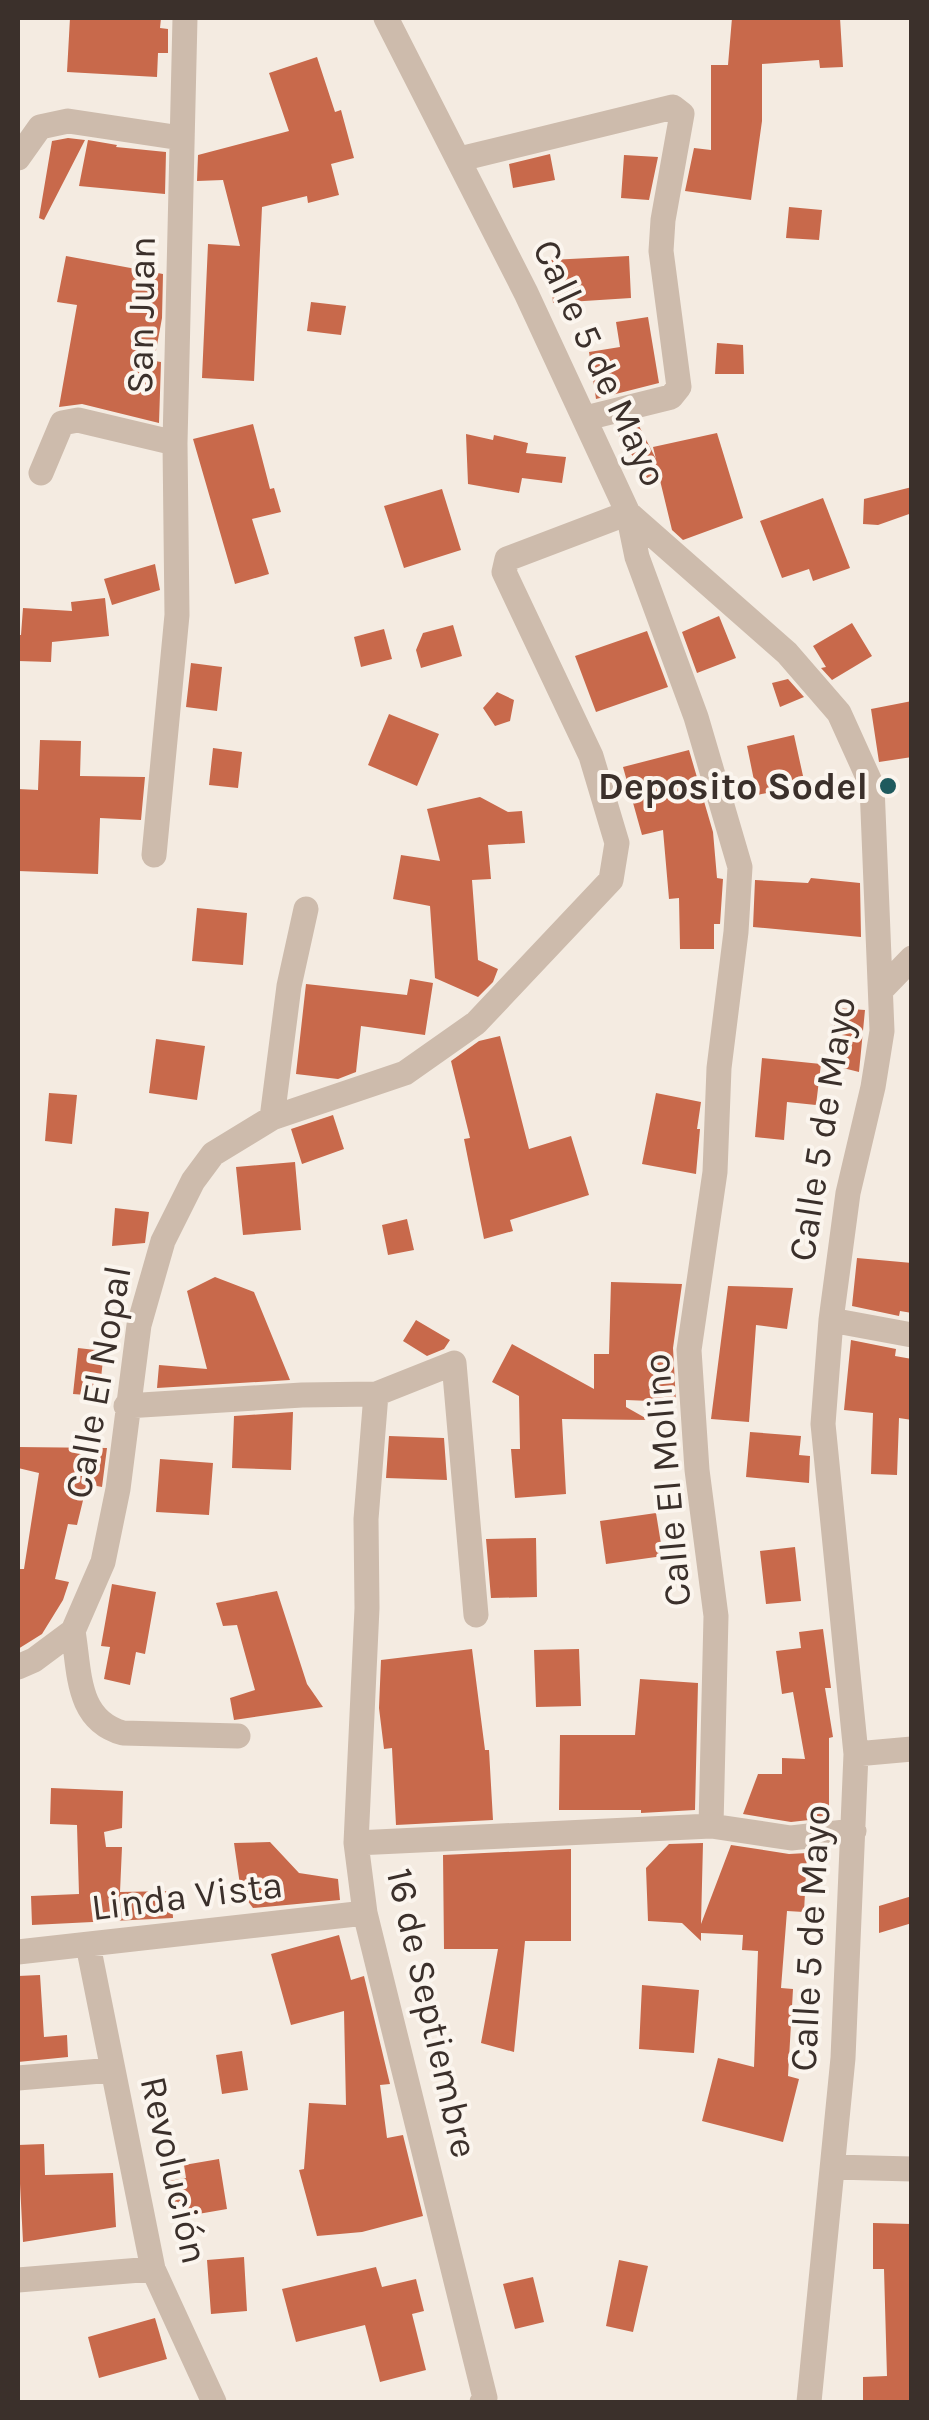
<svg xmlns="http://www.w3.org/2000/svg" width="929" height="2420" font-family="Karla,sans-serif">
<style>
.building{fill:#c8694b}
.lines{fill:none;stroke-linecap:round;stroke-linejoin:round}
.street{stroke:#cdbbac;stroke-width:25}
.poi-dot{fill:#1f5a5e;stroke:#fbf5ee;stroke-width:4}
.labels{text-anchor:middle;dominant-baseline:central;stroke-width:8;stroke-linejoin:round;paint-order:stroke}
.street-label{font-size:38px;fill:#3b302b;stroke:#fbf5ee}
.poi-label{font-size:38px;font-weight:bold;fill:#3b302b;stroke:#fbf5ee;text-anchor:end}
</style>
<rect width="100%" height="100%" fill="#f4ebe1"/>
<path class="building" d="M70 18H161L160 28 168 29V53H158L157 77 67 72Z
M732 18H840L843 67 820 68 819 60 762 64V121L751 200 685 191 694 148 711 150V65H728Z
M317 57 335 112 341 110 354 158 331 164 339 195 308 203 307 196 262 207 254 381 202 378 208 244 240 246 223 180 197 181 198 155 289 131 269 73Z
M68 138 85 140 44 220 39 218 52 141Z
M88 140 117 145 116 147 166 152 165 194 79 186Z
M550 154 555 180 513 188 509 164Z
M624 155 658 157 649 200 621 198Z
M789 207 822 210 819 240 786 238Z
M66 256 163 274 162 318 154 361 161 362 159 423 82 404 59 407 77 305 57 302Z
M629 256 631 298 553 303 550 260Z
M311 302 346 306 341 335 307 331Z
M648 317 659 383 596 399 589 352 620 347 616 322Z
M717 343 743 345 744 374H715Z
M637 422 656 459 653 447 717 433 743 518 683 540 672 530 658 472 647 478 614 428Z
M253 424 270 489 274 488 281 512 252 519 269 574 235 584 193 439Z
M466 434 493 440 494 435 528 443 526 453 566 457 562 483 522 478 519 493 468 484Z
M912 487V513L878 525 863 524 864 499Z
M442 489 461 550 404 568 384 506Z
M823 498 850 568 813 581 809 569 782 578 760 521Z
M155 564 160 590 112 605 104 579Z
M105 598 109 636 52 642 51 662 18 661V635H21L23 608 72 611 71 602Z
M719 616 736 658 697 673 682 632Z
M852 623 872 656 832 680 821 668 826 667 813 646Z
M453 625 462 656 421 668 416 650 423 633Z
M384 629 392 659 361 667 354 637Z
M647 631 668 687 596 712 575 656Z
M191 663 222 667 217 711 186 707Z
M788 679 804 697 780 707 772 683Z
M497 692 514 700 510 721 495 726 483 708Z
M912 701V757L879 762 871 709Z
M389 714 439 734 417 786 368 765Z
M794 735 805 785 757 795 747 746Z
M40 740 81 741 80 776 145 777 141 820 100 818 98 874 18 871V789L38 790Z
M213 748 242 752 238 788 209 785Z
M689 750 713 832 717 878 723 879 720 924H714V949H680L679 898 669 899 663 830 642 835 623 767Z
M480 797 508 812 522 811 525 843 488 845 491 879 472 880 478 960 498 969 493 982 478 997 435 978 430 906 393 899 401 855 440 861 427 809Z
M811 878 860 883 861 937 753 927 755 880 808 883Z
M197 908 247 913 243 965 192 961Z
M410 979 433 983 425 1035 361 1026 356 1072 338 1079 296 1074 306 984 407 995Z
M836 1008 865 1010 859 1072 831 1065Z
M500 1036 529 1149 571 1136 589 1195 510 1220 513 1231 484 1239 464 1139 470 1138 451 1061 479 1041Z
M156 1039 205 1046 197 1100 149 1093Z
M762 1058 821 1064 816 1105 787 1102 784 1140 755 1137Z
M49 1093 77 1095 72 1144 45 1141Z
M656 1093 701 1102 697 1129H700L696 1174 642 1164Z
M333 1115 344 1149 302 1164 291 1129Z
M295 1162 301 1230 243 1235 236 1167Z
M115 1208 149 1212 145 1243 112 1246Z
M407 1219 414 1250 388 1255 382 1225Z
M857 1258 912 1263V1313L900 1311 899 1316 852 1306Z
M215 1277 254 1292 290 1380 157 1388 159 1365 207 1369 187 1291Z
M611 1282 682 1284 673 1348 676 1402 626 1400V1407L649 1420 562 1419 566 1494 515 1498 511 1449H520L519 1396 492 1382 512 1344 594 1389V1354H609Z
M728 1286 793 1288 787 1329 756 1325 749 1422 711 1419Z
M416 1320 450 1340 444 1349 427 1356 403 1341Z
M851 1340 896 1349 895 1356 912 1359V1420L899 1418 897 1475 871 1474 873 1413 844 1410Z
M78 1348 104 1351 99 1396 73 1394Z
M293 1412 291 1470 232 1468 234 1416Z
M750 1432 801 1436 799 1455 810 1456 809 1483 746 1477Z
M389 1436 444 1438 447 1480 386 1478Z
M18 1447 107 1448 102 1487 87 1484 77 1525 68 1524 55 1579 69 1582 63 1600 42 1634 18 1649V1569H24L39 1473 18 1468Z
M160 1459 213 1463 209 1515 156 1512Z
M656 1513 663 1556 606 1564 600 1521Z
M536 1538 537 1597 491 1598 486 1539Z
M795 1547 801 1601 766 1604 760 1551Z
M112 1584 156 1592 145 1654 136 1652 130 1685 104 1679 110 1647 101 1646Z
M277 1591 307 1684 323 1707 234 1720 230 1698 255 1690 237 1625 223 1626 216 1603Z
M823 1629 831 1688H825L833 1737 829 1738V1817L809 1816V1820L791 1822 743 1814 758 1774H782V1758L805 1759 793 1692 782 1694 776 1651 801 1648 799 1632Z
M472 1649 485 1750H489L493 1820 396 1825 392 1748 384 1749 379 1708 381 1660Z
M579 1649 581 1706 536 1707 534 1650Z
M640 1679 698 1683 695 1810 641 1813V1810H559L560 1735H635Z
M51 1788 123 1791 122 1828 104 1832 106 1847H122L120 1892 172 1891 173 1918 32 1925 31 1896 79 1894 77 1825 50 1824Z
M270 1842 299 1873 338 1879 340 1900 253 1908 241 1892 234 1843Z
M703 1843 701 1924 731 1845 789 1854 807 1853 804 1912 787 1911 781 1988 793 1989 788 2076 799 2079 783 2142 702 2121 718 2058 754 2067 758 1951 742 1950 743 1935 701 1933V1941L682 1923 648 1921 646 1868 669 1844Z
M571 1849V1941H525L514 2052 481 2043 498 1949H444L443 1855Z
M912 1896V1923L879 1933V1906Z
M339 1935 351 1980 364 1976 390 2084 380 2085 387 2138 403 2135 423 2216 362 2232 317 2236 299 2170 304 2169 309 2103 346 2105 344 2011 291 2025 271 1954Z
M40 1975 44 2037 67 2035 68 2057 18 2062V1976Z
M642 1985 699 1990 694 2053 639 2049Z
M242 2051 248 2090 222 2094 216 2055Z
M44 2144 45 2175 113 2173 116 2227 23 2242 18 2145Z
M219 2159 227 2209 175 2218 169 2181 186 2178 184 2165Z
M873 2223 912 2224V2401L863 2402V2377L887 2376 884 2269H873Z
M244 2257 247 2311 211 2314 207 2260Z
M619 2260 648 2266 633 2332 606 2326Z
M376 2267 382 2287 416 2279 424 2311 412 2314 426 2370 380 2382 365 2325 296 2342 282 2289Z
M533 2277 544 2322 515 2329 503 2284Z
M155 2318 167 2359 99 2378 88 2337Z"/>
<g class="lines">
<path class="street" d="M386 18 526 293 628 513 787 653 839 713 872 786 882 1031 873 1087 848 1193 831 1320 823 1424 856 1754 843 2058 809 2402
M18 158 40 127 68 121 181 138
M460 159 673 107 682 114 663 220 661 251 679 387 671 397 586 418
M41 473 62 423 78 420 175 443
M154 855 177 615 175 443 185 18
M882 989 912 958
M272 1118 289 986 306 909
M831 1320 912 1335
M376 1394 366 1519 367 1608 356 1843 365 1913 485 2398 482 2402
M126 1406 302 1395 376 1394 454 1363 476 1615
M73 1631C80 1672 76 1720 123 1733L238 1736
M18 1667 34 1660 73 1631 103 1562 118 1489 139 1325 163 1241 193 1181 213 1154 272 1118 405 1073 476 1023 611 880 617 843 591 756 504 572 507 559 628 513 637 557 696 717 740 867 736 932 719 1068 715 1172 689 1350 697 1470 716 1616 711 1826 791 1838 854 1831
M856 1754 912 1749
M356 1843 711 1826
M88 1945 153 2269 214 2402
M18 1952 365 1913
M18 2078 113 2070
M834 2167 912 2169
M18 2280 153 2269"/>
</g>
<circle class="poi-dot" cx="888" cy="786" r="10"/>
<g class="labels">
<g class="street-label">
<text transform="translate(141 315) rotate(-89)">San Juan</text>
<text transform="translate(600 363) rotate(65)">Calle 5 de Mayo</text>
<text transform="translate(822 1129) rotate(-81)">Calle 5 de Mayo</text>
<text transform="translate(98 1382) rotate(-80)">Calle El Nopal</text>
<text transform="translate(667 1480) rotate(-95)">Calle El Molino</text>
<text transform="translate(187 1896) rotate(-7)">Linda Vista</text>
<text transform="translate(810 1938) rotate(-87)">Calle 5 de Mayo</text>
<text transform="translate(432 2013) rotate(77)">16 de Septiembre</text>
<text transform="translate(174 2170) rotate(77)">Revolución</text>
</g>
<g class="poi-label">
<text x="868" y="786">Deposito Sodel</text>
</g>
</g>
<rect width="929" height="2420" fill="none" stroke="#3b302b" stroke-width="40"/>
</svg>
